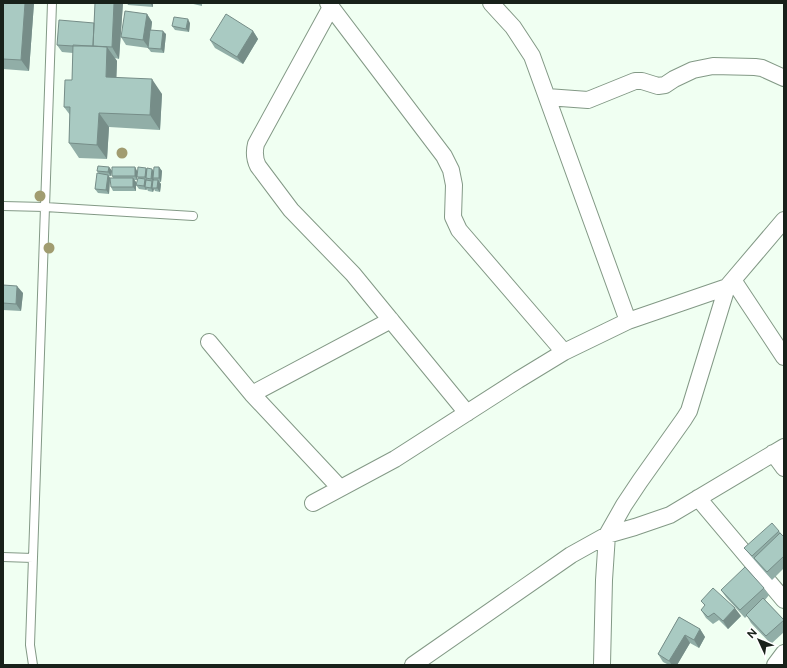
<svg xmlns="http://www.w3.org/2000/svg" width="787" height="668" font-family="Figtree,sans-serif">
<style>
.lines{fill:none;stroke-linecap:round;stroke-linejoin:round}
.service-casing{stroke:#839986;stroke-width:10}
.minor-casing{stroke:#839986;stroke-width:18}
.service{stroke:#fff;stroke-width:8}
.minor{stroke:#fff;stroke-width:16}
.tree{fill:#a19c70}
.wall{fill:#91aea7}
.shaded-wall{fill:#768d88}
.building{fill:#a9cac2;stroke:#768d88}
</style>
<rect width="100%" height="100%" fill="#f0fff2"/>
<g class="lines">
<defs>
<path id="service" d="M3 206 45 207 193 216
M3 557 33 558
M33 665 30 645 52 3"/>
<path id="minor" d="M328 3 444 156 451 170 454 185 453 217 459 230 564 352
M491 3 513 27 532 56 628 321
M331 7 256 144C254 152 254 158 258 166L291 210 353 274 467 413
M547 97 588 100 635 81H642L658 86 665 85 674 79 693 70 713 66 755 67 762 68 784 78
M733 280 784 357
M209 342 252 394 340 488
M252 394 391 320
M773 453 784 468
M698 498 784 600
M313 503 395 459 518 380 564 352 628 321 727 287
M602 664 604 580 607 535 624 505 640 481 684 419 689 411 727 287 784 220
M413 665 571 555 607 535 635 527 670 515 784 447
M775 665 784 653"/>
</defs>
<use href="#service" class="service-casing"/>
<use href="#minor" class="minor-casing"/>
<use href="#service" class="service"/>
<use href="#minor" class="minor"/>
</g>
<g class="tree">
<circle cx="122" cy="153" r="5.5"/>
<circle cx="40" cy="196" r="5.5"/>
<circle cx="49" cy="248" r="5.5"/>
</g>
<path class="wall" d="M3 3H34L29 71 3 69Z
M95 3H123L119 59 115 58 117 61 116 78 162 94 160 130 109 127 107 159 79 158 69 143 70 115 64 107 72 80 73 53 62 52 57 45 94 23Z
M127 3H153V7L128 5Z
M189 3H202V6Z
M147 14 152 22 151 30 166 34 164 53 151 52 148 48 126 45 121 37Z
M190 23 189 32 175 30 172 26Z
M253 31 258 39 243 64 215 48 210 40Z
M109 167 112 171 111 176H109L110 178 109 194 98 193 95 189 99 174 97 171Z
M135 167 137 171V180H134L136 182V191H113L111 187 113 178 112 176Z
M159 167 162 171 161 182H159L161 184 160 192 155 191 154 189 153 192 148 191 147 189 146 190 139 189 136 185 139 178 137 177 146 168 147 170 154 171Z
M3 285 23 293 21 311 3 310Z
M779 531 784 537V568L772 580 750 555 744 548Z
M764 588 769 595 765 600 784 620V632L771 644 751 623 747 616 745 618 726 597 721 590Z
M701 601 741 616 728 629 719 620 713 624 706 618 701 610 705 606Z
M679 617 700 629 705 637 699 648 690 643 677 665H669L663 662 658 654Z"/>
<path class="shaded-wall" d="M25 3H34L29 71 21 60Z
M114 3H123L119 59 112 47Z
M150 3H153V7Z
M147 14 152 22 149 48 143 40Z
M188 19 190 23 189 32 186 29Z
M163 31 166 34 164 53 161 49Z
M253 31 258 39 243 64 237 57Z
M107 47 117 61 116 92 106 77Z
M152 79 162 94 160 130 150 115Z
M99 113 109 127 107 159 97 145Z
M109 167 112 171 111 176 108 172Z
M135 167 137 171V180L135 176Z
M159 167 162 171 161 182 159 178Z
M146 168 148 172 146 178 147 180V181L145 177Z
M152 169 155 173 153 178 154 179V182L151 179Z
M108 175 110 178 109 194 106 190Z
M133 178 136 182V191L133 187Z
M145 179 148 183 145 187 147 189 146 190 144 186Z
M158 180 161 184 160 192 157 188Z
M152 181 154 184 152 188 154 189 153 192 151 188Z
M17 286 23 293 21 311 16 304Z
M735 608 741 616 728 629 723 621Z
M700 629 705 637 699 648 694 640Z
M685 635 690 643 677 665H672L669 661Z"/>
<path class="building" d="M3 3H25L21 60 3 59Z
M95 3H114L112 47 93 46Z
M125 11 147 14 143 40 121 37Z
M226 14 253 31 237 57 210 40Z
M174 17 188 19 186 29 172 26Z
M59 20 94 23 93 46H73L57 45Z
M150 30 163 31 161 49 148 48Z
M73 45 107 47 106 77 152 79 150 115 99 113 97 145 69 143 70 107H64L65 80H72Z
M98 166 109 167 108 172 97 171Z
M112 167H135V176H112Z
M138 167 146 168 145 177H137Z
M154 167H159V178H153Z
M147 168 152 169 151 179 146 178Z
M97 173 108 175 106 190 95 189Z
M110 178H133V187H111Z
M138 178 145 179 144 186 136 185Z
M146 180 152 181 151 188 145 187Z
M153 180H158L157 188H152Z
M3 285 17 286 16 304 3 303Z
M772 523 779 531 752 556 744 548Z
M780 533 784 537V556L767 572 754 558Z
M745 567 764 588 740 610 721 590Z
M713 588 735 608 723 621 714 613 708 617 701 610 705 605 701 601Z
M763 598 784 620 766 636 746 615Z
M679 617 700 629 694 640 685 635 669 661 658 654Z"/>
<rect width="787" height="668" fill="none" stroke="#18211a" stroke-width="8"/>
<g transform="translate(759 640) rotate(314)" stroke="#ffffff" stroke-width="3" paint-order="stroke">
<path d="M0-3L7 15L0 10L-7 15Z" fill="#18211a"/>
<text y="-6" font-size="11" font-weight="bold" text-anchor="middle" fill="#18211a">N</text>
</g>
</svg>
